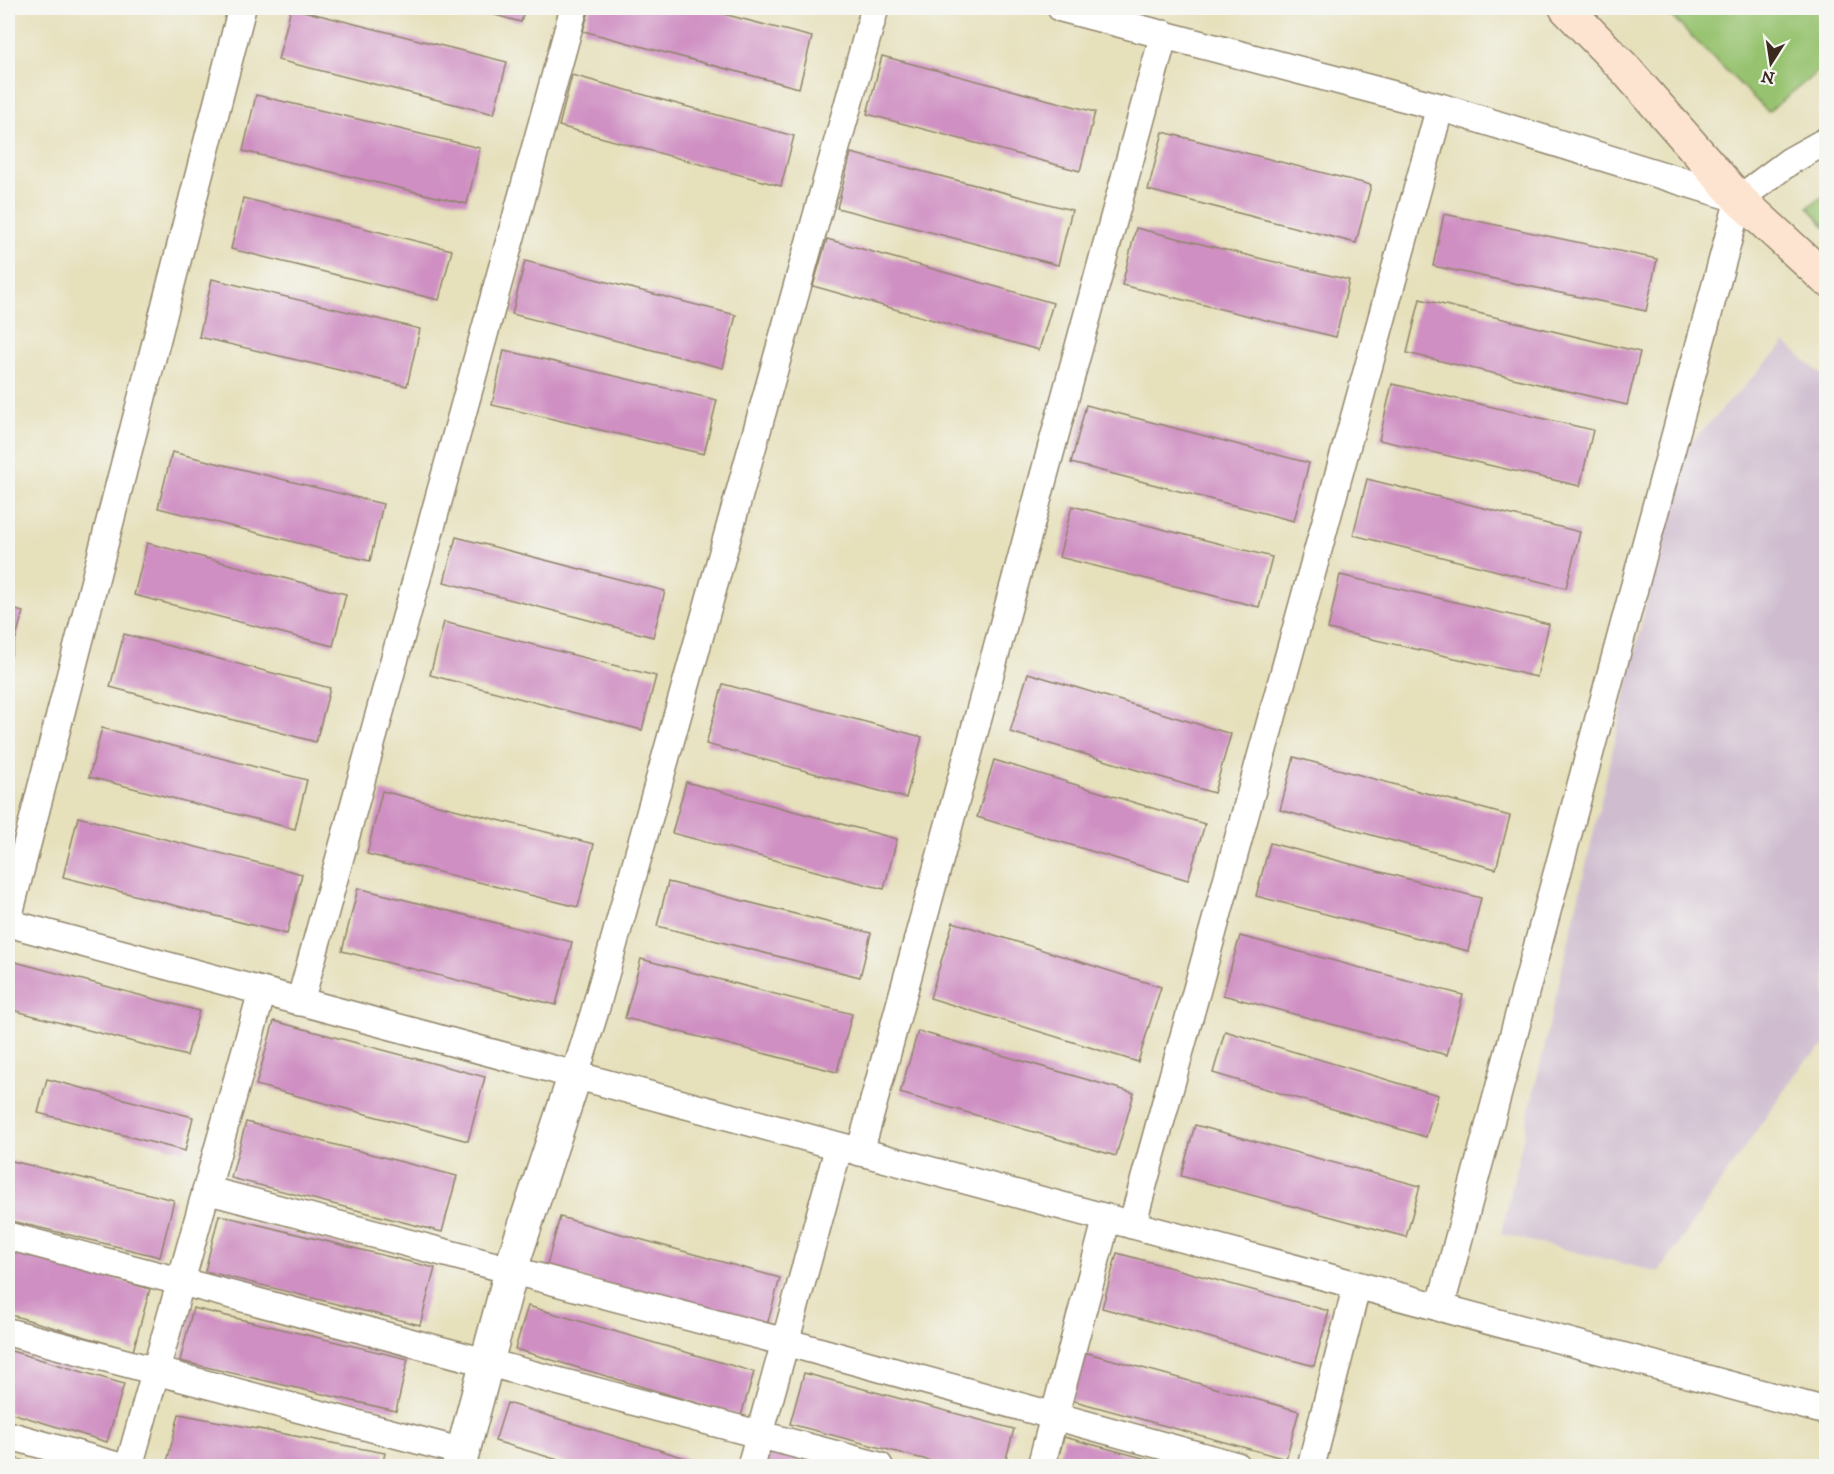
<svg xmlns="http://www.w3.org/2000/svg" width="1834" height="1474" font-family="'IM FELL DW Pica',serif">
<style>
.industrial{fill:#cfbdcf}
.green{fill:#97c370;stroke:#697647;stroke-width:1.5}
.building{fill:#cf8fc2}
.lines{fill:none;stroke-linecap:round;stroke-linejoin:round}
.minor-casing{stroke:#90856c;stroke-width:30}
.tertiary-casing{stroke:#90856c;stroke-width:36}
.secondary-casing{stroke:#90856c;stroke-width:36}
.minor{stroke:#fff;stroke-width:27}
.tertiary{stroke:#fff;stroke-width:33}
.secondary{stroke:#fde4d0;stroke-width:33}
</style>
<rect width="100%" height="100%" fill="#f6f6f2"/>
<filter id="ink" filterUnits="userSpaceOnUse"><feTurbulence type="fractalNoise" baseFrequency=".0167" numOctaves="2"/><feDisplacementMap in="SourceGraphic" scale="12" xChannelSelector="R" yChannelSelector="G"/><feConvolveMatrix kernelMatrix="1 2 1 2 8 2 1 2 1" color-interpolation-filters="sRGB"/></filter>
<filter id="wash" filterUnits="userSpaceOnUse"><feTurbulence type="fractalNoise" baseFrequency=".008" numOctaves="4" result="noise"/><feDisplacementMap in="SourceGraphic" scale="24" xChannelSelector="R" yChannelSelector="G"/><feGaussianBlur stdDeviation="1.35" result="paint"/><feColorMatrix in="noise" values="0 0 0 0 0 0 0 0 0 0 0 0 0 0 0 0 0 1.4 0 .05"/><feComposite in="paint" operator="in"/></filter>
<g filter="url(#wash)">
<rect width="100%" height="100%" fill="#e6e0bb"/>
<path class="industrial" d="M1785 343 1826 378V1045L1803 1063 1659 1272 1501 1234 1681 453Z"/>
<path class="green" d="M1663 8H1826V65L1768 112Z
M1826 194V228L1808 207Z"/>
<g id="blocks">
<path class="building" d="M291 8 507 62 494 114 278 60Z
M469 8H525L521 22Z
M590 8H700L812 37 799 88 583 31Z
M882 56 1095 112 1080 171 867 114Z
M572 75 794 136 781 186 559 126Z
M256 95 480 148 467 204 243 151Z
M1163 132 1371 185 1356 243 1148 190Z
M851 153 1072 210 1058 265 837 208Z
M243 198 452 250 439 300 231 249Z
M1444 214 1657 259 1646 311 1433 266Z
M1136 228 1349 280 1336 337 1122 285Z
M827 239 1053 303 1039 350 813 286Z
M525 261 736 315 723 368 512 314Z
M212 279 420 329 407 386 199 337Z
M1420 299 1640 352 1627 405 1407 353Z
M504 350 717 400 704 454 492 405Z
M1392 384 1593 430 1580 486 1379 440Z
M1086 405 1309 463 1294 521 1071 463Z
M172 452 383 504 370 561 158 508Z
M1367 479 1580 532 1566 588 1353 535Z
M1072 506 1272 557 1259 607 1059 557Z
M456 537 665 591 653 637 444 582Z
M147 543 346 594 333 646 134 595Z
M1340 575 1549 624 1537 677 1328 629Z
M8 608 23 612 8 666Z
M444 622 656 676 642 730 430 675Z
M124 634 330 688 316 742 110 687Z
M1028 673 1231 734 1214 793 1010 732Z
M723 684 922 737 906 798 706 744Z
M102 728 307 780 295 829 89 777Z
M1294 757 1510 816 1496 869 1280 810Z
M994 760 1205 824 1188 880 977 817Z
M686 782 897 839 884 889 672 833Z
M382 791 594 844 578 907 367 854Z
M78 817 302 874 287 934 63 877Z
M1270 843 1481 898 1468 951 1256 896Z
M668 882 871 933 860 977 657 926Z
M358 888 572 942 556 1005 342 951Z
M953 922 1161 987 1138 1062 930 998Z
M1240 936 1463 995 1447 1055 1223 995Z
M641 959 852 1014 837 1072 625 1018Z
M8 960 199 1011 187 1056 8 1009Z
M274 1021 485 1077 468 1141 256 1085Z
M918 1031 1134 1093 1116 1156 900 1093Z
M1225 1031 1438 1095 1426 1137 1213 1073Z
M47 1079 193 1117 185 1151 38 1113Z
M246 1122 457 1176 442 1232 231 1178Z
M1195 1125 1420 1186 1406 1237 1181 1176Z
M8 1160 174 1200 160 1257 8 1220Z
M219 1215 435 1268 420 1325 205 1271Z
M560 1217 780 1278 766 1329 546 1268Z
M8 1248 150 1289 133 1351 8 1314Z
M1117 1253 1329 1311 1314 1366 1102 1308Z
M528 1306 754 1372 741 1416 515 1349Z
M193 1308 408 1359 396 1411 180 1361Z
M8 1350 124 1384 107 1442 8 1412Z
M1084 1352 1299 1411 1286 1459 1071 1400Z
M804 1373 1014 1429 1004 1466H950L790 1424Z
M507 1403 711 1466H578L495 1441Z
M179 1414 385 1453 382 1466H166Z
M1064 1437 1173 1466H1056Z
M766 1446 837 1466H760Z
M8 1456 41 1466H8Z"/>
</g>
</g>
<g filter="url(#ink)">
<use href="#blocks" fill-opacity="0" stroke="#90856c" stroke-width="1.5"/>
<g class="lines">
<defs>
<path id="minor" d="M1061 8 1440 107 1739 199 1790 161 1826 141
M8 918 242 8
M8 923 1826 1411
M300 1002 574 8
M575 1075 594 1014 875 8
M860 1152 1164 34
M206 1190 785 1342 1237 1466
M1132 1225 1440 107
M8 1236 879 1466
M1440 1308 1739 199
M8 1332 463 1452
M8 1435 117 1466
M129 1466 262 992
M751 1466 839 1146
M1041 1466 1107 1218
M1311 1466 1357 1285"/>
<path id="tertiary" d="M459 1466 516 1253 575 1075"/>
<path id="secondary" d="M1566 8 1626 70 1739 199 1826 279"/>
</defs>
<use href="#minor" class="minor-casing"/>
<use href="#tertiary" class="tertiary-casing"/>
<use href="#secondary" class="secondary-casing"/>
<use href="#minor" class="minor"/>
<use href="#tertiary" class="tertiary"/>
<use href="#secondary" class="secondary"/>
</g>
</g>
<rect width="1834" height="1474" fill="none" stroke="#f6f6f2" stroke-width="30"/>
<g transform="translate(1771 63) rotate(192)" stroke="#f6f6f2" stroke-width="4.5" paint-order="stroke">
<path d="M0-4.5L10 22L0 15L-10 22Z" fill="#3b2a1e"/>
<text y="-9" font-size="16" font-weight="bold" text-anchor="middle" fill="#3b2a1e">N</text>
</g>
</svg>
